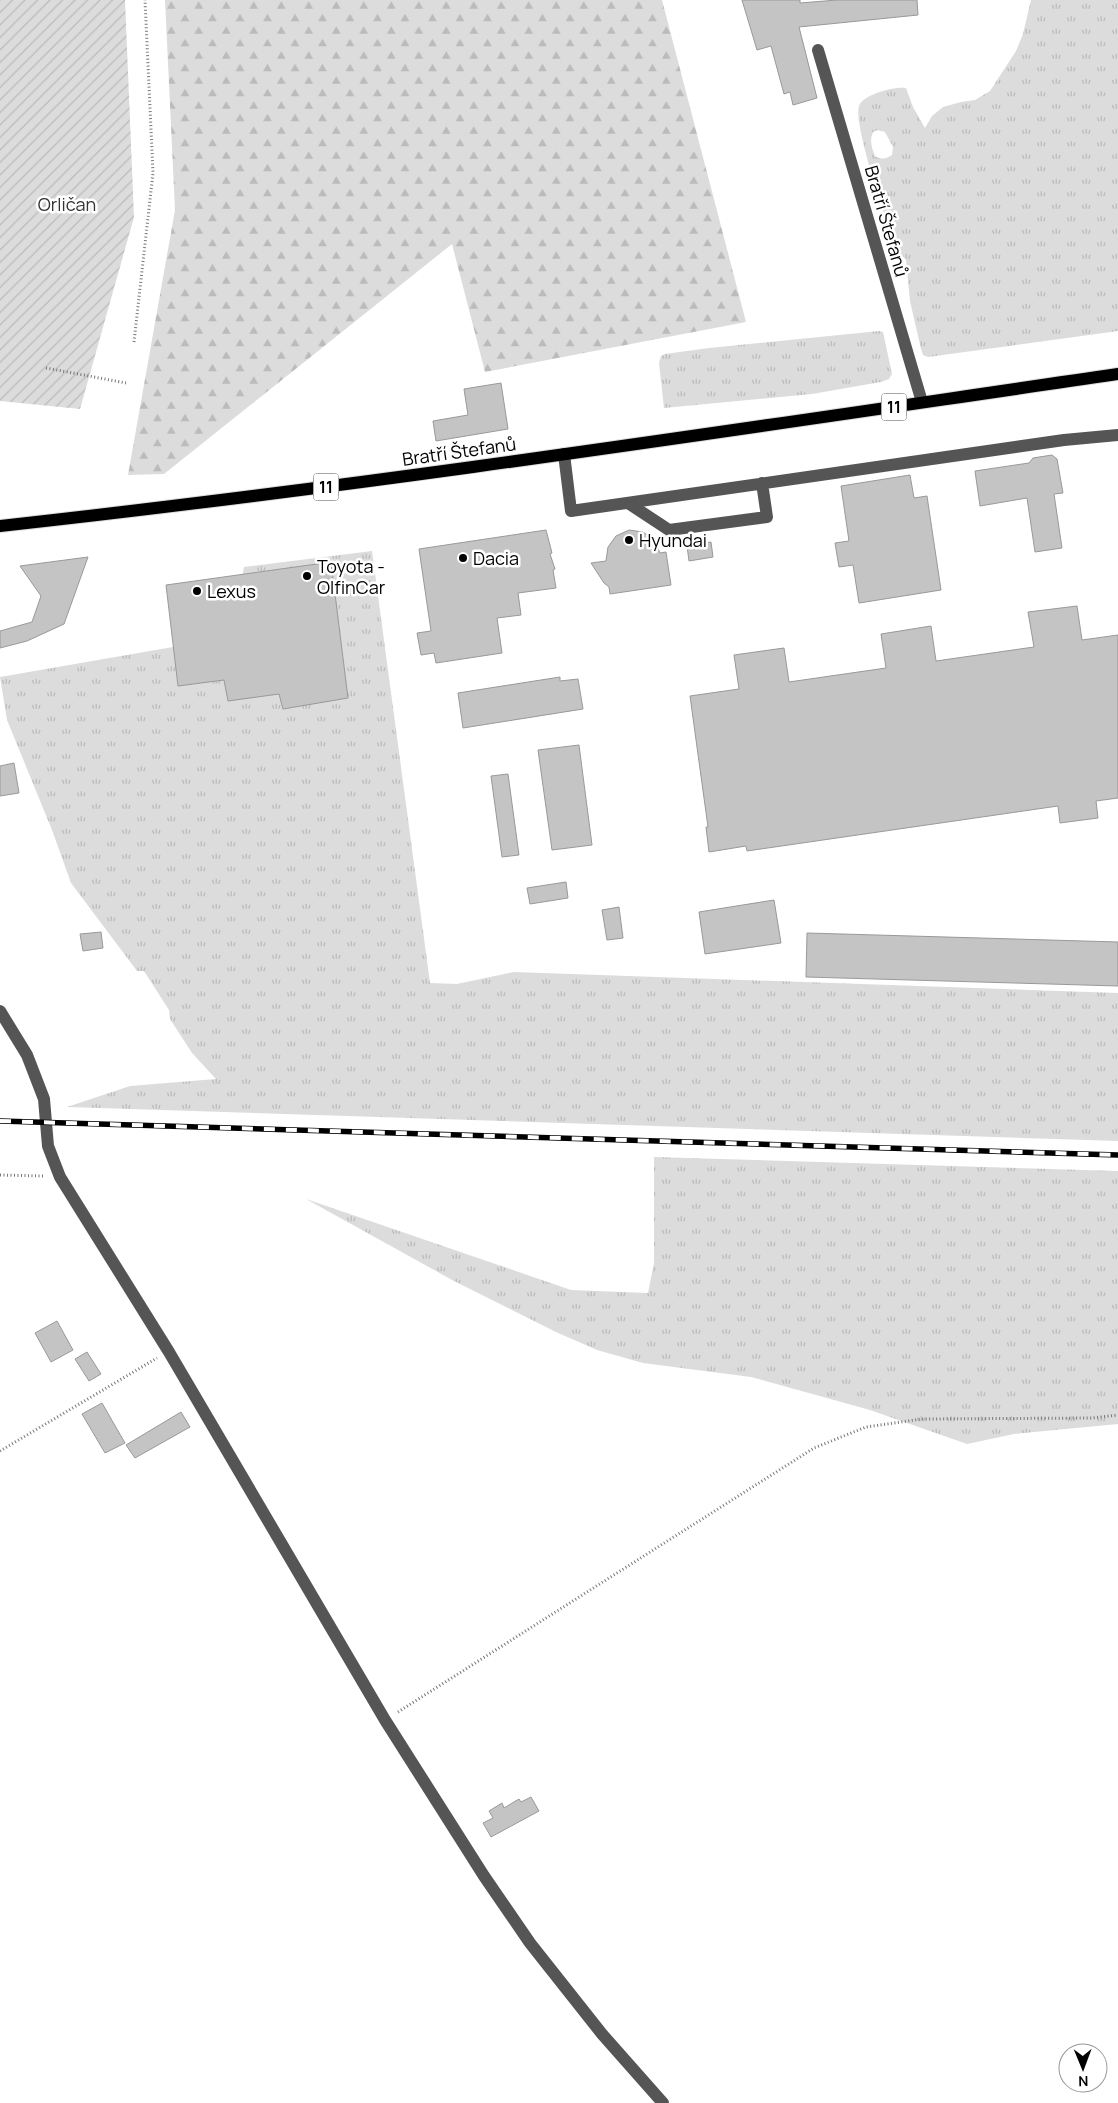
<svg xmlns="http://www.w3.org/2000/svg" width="1118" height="2103" font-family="Manrope,sans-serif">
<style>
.grass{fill:url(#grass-tufts);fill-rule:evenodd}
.forest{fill:url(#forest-firs)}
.garden{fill:url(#garden-furrows)}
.building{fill:#c4c4c4;stroke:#999}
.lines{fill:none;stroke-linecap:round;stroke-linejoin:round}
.major-casing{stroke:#dbdbdb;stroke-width:14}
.path{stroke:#777;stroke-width:3;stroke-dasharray:1 2.5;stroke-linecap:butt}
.minor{stroke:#555;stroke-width:12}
.major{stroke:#000;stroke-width:12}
.rail-casing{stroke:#000;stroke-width:5.5}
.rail{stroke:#fff;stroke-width:4;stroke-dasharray:11;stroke-linecap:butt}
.poi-dot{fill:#000;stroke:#fff;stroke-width:2}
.labels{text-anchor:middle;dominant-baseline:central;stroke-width:5;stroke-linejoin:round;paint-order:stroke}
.shield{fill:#fff;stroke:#4c4c4c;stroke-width:1}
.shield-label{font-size:16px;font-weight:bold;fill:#000}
.park-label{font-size:18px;fill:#333;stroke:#fff}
.street-label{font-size:18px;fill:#000;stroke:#fff}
.poi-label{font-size:18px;fill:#000;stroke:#fff;text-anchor:start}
</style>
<defs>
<pattern id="grass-tufts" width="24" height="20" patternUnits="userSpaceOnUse" patternTransform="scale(1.25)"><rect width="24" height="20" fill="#dcdcdc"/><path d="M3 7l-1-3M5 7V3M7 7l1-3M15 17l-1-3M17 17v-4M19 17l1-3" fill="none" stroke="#bbb"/></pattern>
<pattern id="forest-firs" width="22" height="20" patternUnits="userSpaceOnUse" patternTransform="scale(1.25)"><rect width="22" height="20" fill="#dcdcdc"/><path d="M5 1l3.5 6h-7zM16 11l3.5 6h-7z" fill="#bbb"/></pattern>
<pattern id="garden-furrows" width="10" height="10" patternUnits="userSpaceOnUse" patternTransform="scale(1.25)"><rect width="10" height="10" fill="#dcdcdc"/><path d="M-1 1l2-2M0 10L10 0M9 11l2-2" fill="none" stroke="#bbb"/></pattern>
</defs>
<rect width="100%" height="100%" fill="#fff"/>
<path class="grass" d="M1031 0H1118V331L928 357 923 355 921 349 910 301 906 260 895 246C887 222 853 125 859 106 863 94 896 86 906 88L913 107 925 128 932 116 943 107 961 102 975 100 990 91 1016 51 1023 34ZM878 130 885 132 893 147 892 155C886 159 882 160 875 156 872 148 869 141 873 132Z
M879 331 883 332 892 374 889 379 881 382 812 394 664 408 659 363 661 356 665 354 709 348Z
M372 551 430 983 457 984 514 972 1118 993V1141L67 1107 130 1086 216 1079 192 1053 170 1019 169 1010 144 971H137L71 883 52 830 7 720 0 677 173 647 232 628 244 567Z
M654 1157 1118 1171V1424L1014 1434 967 1444 870 1410 751 1377 643 1363 597 1350 556 1332 454 1281 306 1199 571 1290 648 1293 654 1263Z"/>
<path class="forest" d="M165 0H662L746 322 485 372 452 244 164 474 128 475 175 210Z"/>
<path class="garden" d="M0 0H125L134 217 80 409 0 401Z"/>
<path class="building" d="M742 0H800V3L837 0H917L918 15 799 27 817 98 793 105 790 92 784 94 771 46 757 50Z
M501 383 508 429 436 441 433 421 468 415 464 389Z
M1052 455 1057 459 1063 493 1054 494 1062 548 1035 552 1027 498 980 506 975 471 1029 463 1033 458Z
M910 475 914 498 927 496 941 590 859 603 853 565 839 567 835 543 849 541 841 486Z
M546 530 552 553 550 554 555 569 553 570 556 588 518 593 521 615 497 618 502 653 436 663 434 653 421 655 417 633 431 631 419 549Z
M629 530 643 532 654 540 660 553 666 552 671 585 610 594 609 587 604 583 591 563 606 561 608 547 616 536Z
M711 542 713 557 689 561 687 546Z
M88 557 64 624 27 641 0 648V631L32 622 41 596 20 566Z
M331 562 348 698 283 709 279 694 228 701 224 680 178 686 166 585Z
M1077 606 1082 640 1118 635V798L1096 801 1098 818 1060 823 1058 806 747 851 746 846 709 852 706 827H708L690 696 739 689 734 655 784 648 789 682 886 668 881 634 931 626 936 661 1034 647 1028 612Z
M560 677V681L578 679 583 709 463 728 458 693Z
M579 745 592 845 552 850 538 750Z
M14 763 19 793 0 796V766Z
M508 774 519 855 502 857 491 776Z
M566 882 568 898 530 904 527 888Z
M774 900 781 943 705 954 699 912Z
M619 907 623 938 607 940 602 910Z
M101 932 103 948 83 951 80 934Z
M807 933 1118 942V986L806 977Z
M57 1321 73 1350 51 1362 35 1333Z
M87 1352 101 1374 89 1381 75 1359Z
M102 1403 125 1443 105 1453 82 1414Z
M181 1412 190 1427 135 1458 126 1445Z
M531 1797 539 1811 491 1837 483 1823 493 1818 489 1811 502 1803 504 1808 519 1799 521 1802Z"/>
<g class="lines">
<defs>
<path id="major" d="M0 526C374 485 746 428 1118 374"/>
</defs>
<use href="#major" class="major-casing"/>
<path class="path" d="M134 342 153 173 145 0
M46 368 126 383
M0 1175 44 1176
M0 1451 157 1358
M398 1712 814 1448 866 1427 922 1419 1092 1418 1118 1415"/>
<path class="minor" d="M818 50 922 402
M564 454 571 511 1064 440 1118 435
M628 503 669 530 767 517 762 483
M0 1011 27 1055 44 1099 48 1146 60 1177 169 1352 385 1720 484 1876 530 1943 602 2034 663 2103"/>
<use href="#major" class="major"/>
<defs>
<path id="rail" d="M0 1121 1118 1155"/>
</defs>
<use href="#rail" class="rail-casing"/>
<use href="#rail" class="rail"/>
</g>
<g class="poi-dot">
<circle cx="629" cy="540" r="5"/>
<circle cx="463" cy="558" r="5"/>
<circle cx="307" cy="576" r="5"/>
<circle cx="197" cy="591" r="5"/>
</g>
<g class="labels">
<g class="shield">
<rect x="881.5" y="393.5" width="25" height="27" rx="4"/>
<rect x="313.5" y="473.5" width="25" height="27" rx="4"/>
</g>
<g class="shield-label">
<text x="894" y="407">11</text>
<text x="326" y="487">11</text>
</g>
<g class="park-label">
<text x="67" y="204">Orličan</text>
</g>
<g class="street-label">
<text transform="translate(887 221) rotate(74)">Bratří Štefanů</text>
<text transform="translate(459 451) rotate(-8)">Bratří Štefanů</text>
</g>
<g class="poi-label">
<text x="639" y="540">Hyundai</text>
<text x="473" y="558">Dacia</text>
<text x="317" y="566">Toyota -<tspan x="317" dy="21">OlfinCar</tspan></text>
<text x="207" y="591">Lexus</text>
</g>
</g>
<g transform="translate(1083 2068) rotate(179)"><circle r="24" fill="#ffffff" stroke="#999999"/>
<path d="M0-4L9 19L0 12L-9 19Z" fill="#000000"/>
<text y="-8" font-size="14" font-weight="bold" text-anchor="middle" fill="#000000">N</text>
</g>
</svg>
